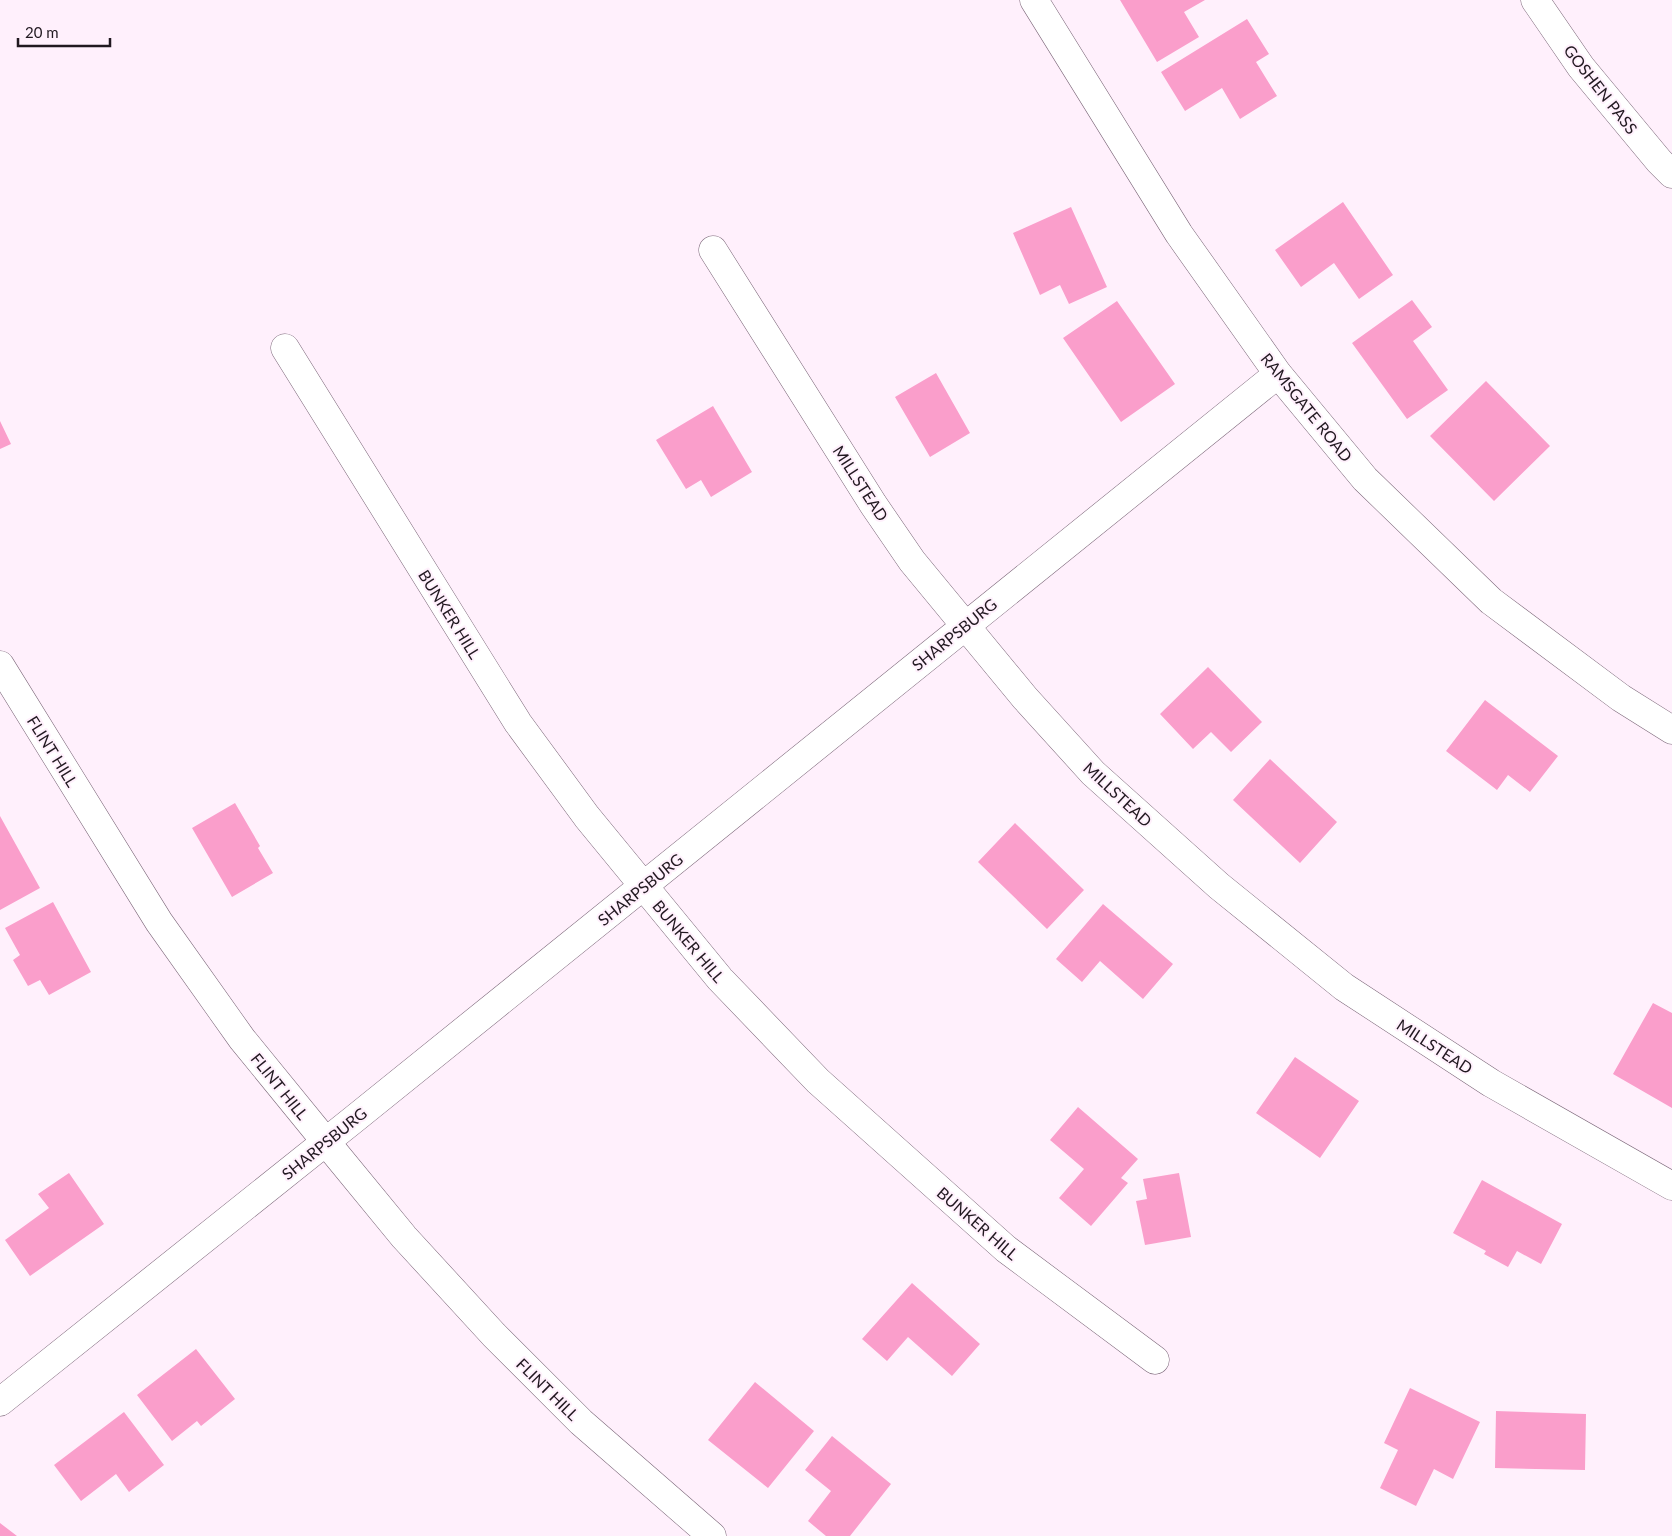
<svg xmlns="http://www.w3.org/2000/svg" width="1672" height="1536" font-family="Lato,sans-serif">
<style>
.building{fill:#fa9ecb}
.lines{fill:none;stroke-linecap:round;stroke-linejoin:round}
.minor-casing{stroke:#7b6678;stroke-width:29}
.minor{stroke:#fff;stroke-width:28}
.labels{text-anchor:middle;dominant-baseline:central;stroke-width:4;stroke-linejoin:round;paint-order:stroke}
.street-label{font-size:16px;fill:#211820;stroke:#fff0fc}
</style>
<rect width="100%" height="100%" fill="#fff0fc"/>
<path class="building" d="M1120 0H1205L1184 12 1199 37 1157 62Z
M1247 19 1269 54 1256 62 1277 96 1240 119 1222 88 1185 111 1161 72Z
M1343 202 1393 275 1359 299 1334 263 1301 287 1275 250Z
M1071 207 1107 287 1069 304 1060 285 1040 295 1013 233Z
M1412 300 1432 327 1413 341 1448 390 1407 419 1352 343Z
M1117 301 1175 384 1121 422 1063 338Z
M936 373 970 433 930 457 895 397Z
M1486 381 1550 446 1494 501 1430 436Z
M713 406 752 472 711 497 701 480 686 489 656 440Z
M0 421 11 444 0 449Z
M1208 667 1262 722 1231 752 1211 732 1193 749 1160 714Z
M1485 700 1558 756 1530 792 1508 775 1497 790 1446 751Z
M1270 759 1337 822 1300 863 1233 800Z
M235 803 260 846 258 848 273 873 232 897 192 828Z
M0 816 40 888 0 910Z
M1015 823 1084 890 1047 929 978 862Z
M53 902 91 972 49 995 40 980 28 986 13 960 20 955 5 928Z
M1103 904 1173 964 1143 999 1100 961 1082 982 1056 959Z
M1653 1003 1672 1013V1108L1613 1074Z
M1295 1057 1359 1101 1320 1158 1256 1113Z
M1078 1107 1138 1159 1121 1178 1128 1183 1091 1226 1059 1198 1084 1169 1050 1140Z
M69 1173 104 1224 30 1276 5 1240 49 1208 38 1194Z
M1179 1173 1191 1237 1145 1245 1136 1201 1147 1199 1143 1179Z
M1482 1180 1562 1224 1541 1264 1517 1251 1508 1267 1484 1254 1486 1251 1453 1233Z
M912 1283 980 1344 952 1376 908 1337 887 1361 862 1339Z
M196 1349 235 1399 201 1426 197 1421 172 1441 137 1395Z
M755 1382 814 1431 768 1488 708 1440Z
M1410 1388 1480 1422 1453 1479 1434 1469 1416 1506 1380 1488 1398 1450 1384 1443Z
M1496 1411 1586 1414 1585 1470 1495 1468Z
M124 1412 164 1465 129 1492 116 1474 81 1501 54 1465Z
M832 1436 891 1484 850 1536H826L808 1521 831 1491 805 1470Z
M0 1523 17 1536H0Z"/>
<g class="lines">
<defs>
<path id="minor" d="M1034 0 1179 234 1278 374 1365 479 1491 601 1621 698 1672 730
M1535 0 1581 67 1659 161 1672 174
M713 250 873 504 912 561 1025 698 1093 773 1219 886 1344 987 1491 1083 1672 1186
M285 348 518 723 587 817 720 979 818 1081 1006 1249 1155 1360
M0 665 159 922 242 1039 326 1142 404 1237 494 1335 581 1422 712 1536
M0 1402 353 1120 1278 374"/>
</defs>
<use href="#minor" class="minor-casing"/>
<use href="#minor" class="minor"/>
</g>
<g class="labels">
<g class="street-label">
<text transform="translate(1601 89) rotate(52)">GOSHEN PASS</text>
<text transform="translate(1307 407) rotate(51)">RAMSGATE ROAD</text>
<text transform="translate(861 483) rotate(57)">MILLSTEAD</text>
<text transform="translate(450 614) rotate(58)">BUNKER HILL</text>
<text transform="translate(954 634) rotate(-39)">SHARPSBURG</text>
<text transform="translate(53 751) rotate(58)">FLINT HILL</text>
<text transform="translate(1118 794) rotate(43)">MILLSTEAD</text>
<text transform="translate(640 889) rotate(-39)">SHARPSBURG</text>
<text transform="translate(689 941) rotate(50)">BUNKER HILL</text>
<text transform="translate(1435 1046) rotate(33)">MILLSTEAD</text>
<text transform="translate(280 1086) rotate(51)">FLINT HILL</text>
<text transform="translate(324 1143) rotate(-39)">SHARPSBURG</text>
<text transform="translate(978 1223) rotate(41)">BUNKER HILL</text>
<text transform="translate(548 1389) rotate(45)">FLINT HILL</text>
</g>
</g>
<path d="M18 38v8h92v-8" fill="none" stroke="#211820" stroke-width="2.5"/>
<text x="25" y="38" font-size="15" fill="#211820" stroke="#fff0fc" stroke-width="4" paint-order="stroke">20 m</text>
</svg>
